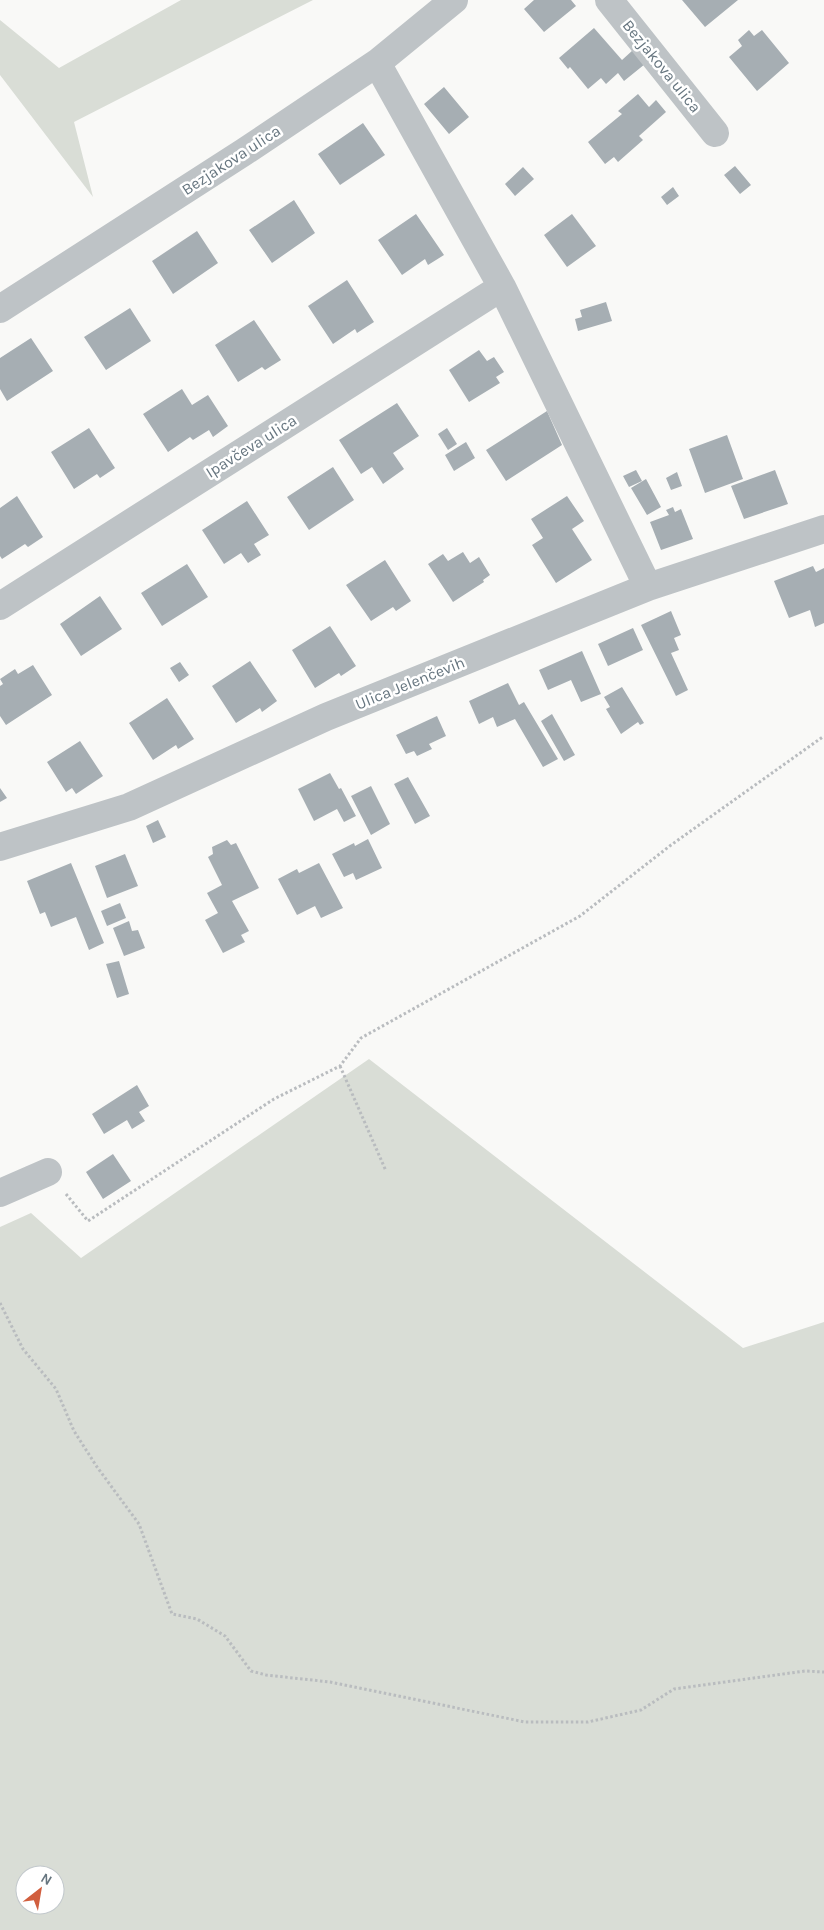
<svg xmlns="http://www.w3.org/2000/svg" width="824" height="1930" font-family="Karla,sans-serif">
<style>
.green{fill:#d9ddd6;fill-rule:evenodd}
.building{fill:#a6aeb3}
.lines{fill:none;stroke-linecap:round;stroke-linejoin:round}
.path{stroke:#b9bcbf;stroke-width:3;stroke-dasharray:2.5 2.5;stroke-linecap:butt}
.minor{stroke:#bec3c6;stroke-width:28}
.labels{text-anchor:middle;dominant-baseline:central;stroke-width:5;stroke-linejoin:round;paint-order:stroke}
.street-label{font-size:16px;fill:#66757f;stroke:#fff}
</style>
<rect width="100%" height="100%" fill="#f9f9f7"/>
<path class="green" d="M181 0H313L74 122 93 197 0 75V20L59 68Z
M369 1059 743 1348 824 1322V1930H0V1227L31 1213 81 1258ZM25 1875H55V1905H25Z"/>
<path class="building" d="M534 0H571L576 6 544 32 524 9Z
M682 0H738L705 27Z
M594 28 622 60 633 50 645 64 624 81 618 73 606 84 601 78 588 89 570 67 568 69 559 58Z
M749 30 754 36 762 30 789 63 757 91 729 57 742 46 738 40Z
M444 87 469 117 449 134 424 104Z
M638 94 649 107 656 100 666 112 639 136 643 140 618 162 614 157 605 164 588 142 622 114 618 111Z
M363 123 385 155 340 185 318 154Z
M735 166 751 185 740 194 724 175Z
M523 167 534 179 515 196 505 184Z
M673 187 679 196 667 205 661 197Z
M294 200 315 233 272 263 249 230Z
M416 214 444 255 428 265 425 259 402 275 378 240Z
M572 214 596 246 567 267 544 235Z
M197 231 218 263 173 294 152 261Z
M347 280 374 322 357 333 355 329 333 344 308 306Z
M606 302 612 321 578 331 575 319 582 317 580 310Z
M130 308 151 341 106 370 84 337Z
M254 320 281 360 265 370 262 367 238 382 215 345Z
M31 338 53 371 7 401 0 389V358Z
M479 350 487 361 494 357 504 372 496 377 500 383 469 402 449 370Z
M182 389 192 405 208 395 228 426 213 437 209 430 193 440 190 437 168 452 143 414Z
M397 403 419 436 393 453 404 469 383 484 372 467 361 474 339 440Z
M547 411 562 445 506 481 486 450Z
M89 428 115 468 100 478 97 474 74 489 51 452Z
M447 428 457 444 448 450 438 434Z
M727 435 743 479 705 493 689 449Z
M466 442 475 458 454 471 445 455Z
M333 467 354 500 309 530 287 497Z
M636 470 642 481 629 487 623 476Z
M775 470 788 504 744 519 731 486Z
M677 472 682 486 671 490 666 478Z
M646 479 661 507 647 515 631 488Z
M17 496 43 537 28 547 25 544 2 559 0 556V508Z
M567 496 584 521 572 529 592 560 556 583 532 545 543 538 531 519Z
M247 501 269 535 254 544 261 555 248 563 241 553 224 564 202 530Z
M673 507 675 512 681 509 693 539 661 550 650 522 669 515 666 510Z
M463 552 470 563 479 557 490 575 483 580 484 582 453 602 428 564 443 554 448 561Z
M385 560 411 601 396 611 393 607 371 621 346 585Z
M187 564 208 597 162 626 141 593Z
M813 566 816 572 824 568V623L815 627 810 610 789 618 774 581Z
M100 596 122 629 81 656 60 624Z
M671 611 681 635 674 638 679 650 671 653 688 690 676 696 641 625Z
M330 626 356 666 341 676 339 673 315 688 292 650Z
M633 628 643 650 608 666 598 644Z
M582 651 601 694 581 702 571 680 548 690 539 670Z
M250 661 277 701 262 712 260 708 236 723 212 686Z
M180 662 189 675 179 682 170 668Z
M33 665 52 695 6 725 0 716V686L3 684 0 679 15 669 18 674Z
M508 683 519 705 524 702 558 759 543 767 515 719 497 727 493 717 479 724 469 701Z
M622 687 644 723 640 725 638 722 621 734 606 709 610 707 604 697Z
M167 698 194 739 178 749 176 745 153 760 129 723Z
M552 714 575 755 564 761 541 721Z
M437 716 446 736 429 744 432 749 417 756 414 751 406 754 396 735Z
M80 741 103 776 76 794 72 788 66 792 47 762Z
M330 773 339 789 341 788 356 816 344 822 337 809 314 821 298 789Z
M408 777 430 816 415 824 394 784Z
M371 786 390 824 371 835 351 796Z
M0 788 7 798 0 802Z
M158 820 166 837 153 843 146 826Z
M368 839 382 868 356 880 353 873 344 877 332 854 354 843 355 846Z
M227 840 231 845 236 843 259 888 232 901 249 931 241 935 245 942 223 953 205 920 218 913 207 893 222 885 208 857 213 854 212 847Z
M125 854 138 886 107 898 95 866Z
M71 863 104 943 89 950 76 917 51 927 45 912 40 914 27 881Z
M319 863 343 908 321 918 315 906 297 915 278 879 297 869 299 873Z
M120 903 126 918 107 926 101 911Z
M129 921 132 931 138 930 145 948 124 956 113 928Z
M119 961 129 994 117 998 106 964Z
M137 1085 149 1106 139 1112 145 1121 132 1129 127 1120 104 1134 92 1114Z
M113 1154 131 1181 103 1199 86 1172Z"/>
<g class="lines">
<path class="path" d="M340 1066 386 1171
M66 1194 88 1221 274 1099 340 1066 361 1038 580 916 671 845 824 736
M0 1303 23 1349 56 1389 74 1431 97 1467 139 1524 172 1614 197 1619 225 1636 251 1671 266 1675 330 1682 525 1722H588L641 1710 674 1689 805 1671 824 1672"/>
<path class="minor" d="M609 0 715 133
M377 63 502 287 648 587
M0 309 244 152 377 63 454 0
M0 606 502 287
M0 847 129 807 326 717 648 587 824 529
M0 1193 48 1172"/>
</g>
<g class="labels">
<g class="street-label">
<text transform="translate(662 66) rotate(51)">Bezjakova ulica</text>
<text transform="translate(231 160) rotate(-33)">Bezjakova ulica</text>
<text transform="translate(251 446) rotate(-32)">Ipavčeva ulica</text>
<text transform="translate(410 683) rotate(-22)">Ulica Jelenčevih</text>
</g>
</g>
<g transform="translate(40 1890) rotate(31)"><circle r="24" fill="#ffffff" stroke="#c2c8cc"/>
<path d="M0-4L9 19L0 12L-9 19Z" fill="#d15e3e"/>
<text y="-8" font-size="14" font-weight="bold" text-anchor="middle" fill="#66757f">N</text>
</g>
</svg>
